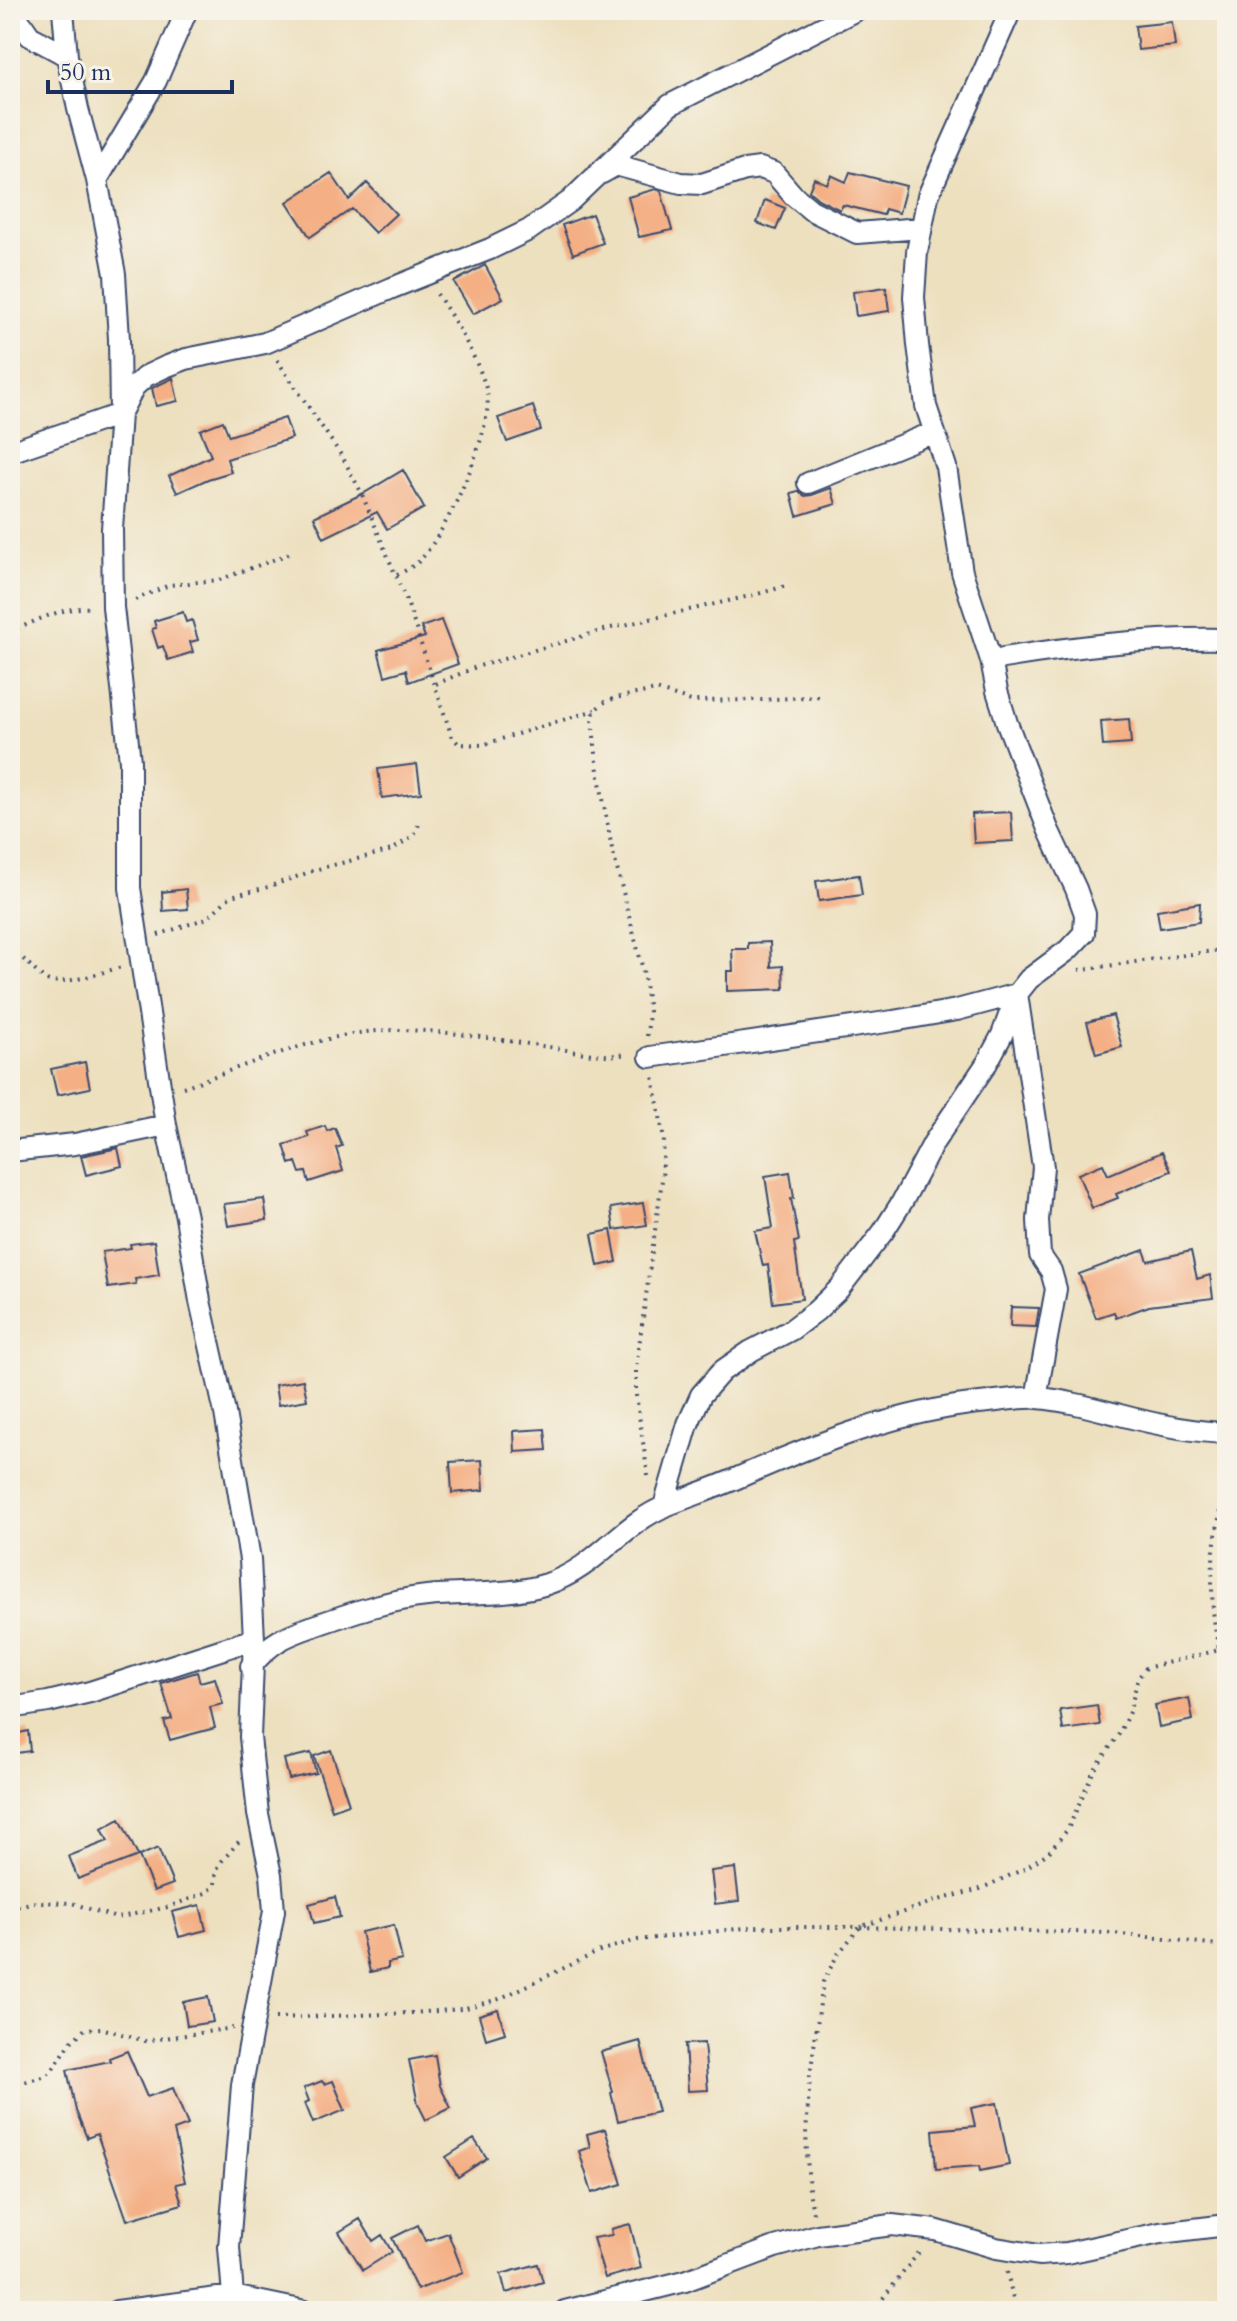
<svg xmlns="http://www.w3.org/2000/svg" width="1237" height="2321" font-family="Cardo,serif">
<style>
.building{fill:#f4af84}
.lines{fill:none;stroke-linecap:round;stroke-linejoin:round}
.street-casing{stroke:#3a4a6d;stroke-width:24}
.path{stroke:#3a4a6d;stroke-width:4;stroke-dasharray:2 6;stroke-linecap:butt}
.street{stroke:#fff;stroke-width:20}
</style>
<rect width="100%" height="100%" fill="#f7f3e8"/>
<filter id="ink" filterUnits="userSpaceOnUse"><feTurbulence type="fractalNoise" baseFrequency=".0125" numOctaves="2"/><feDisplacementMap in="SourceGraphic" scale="16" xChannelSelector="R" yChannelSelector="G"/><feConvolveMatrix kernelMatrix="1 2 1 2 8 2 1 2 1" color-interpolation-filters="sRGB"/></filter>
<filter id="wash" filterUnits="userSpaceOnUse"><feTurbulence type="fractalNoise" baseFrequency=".006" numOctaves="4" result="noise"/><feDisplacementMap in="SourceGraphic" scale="32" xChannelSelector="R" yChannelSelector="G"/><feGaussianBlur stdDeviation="1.8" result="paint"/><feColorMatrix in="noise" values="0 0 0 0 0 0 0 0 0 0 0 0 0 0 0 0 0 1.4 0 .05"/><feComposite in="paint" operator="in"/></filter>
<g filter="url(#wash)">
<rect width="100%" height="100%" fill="#ede0bf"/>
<g id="blocks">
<path class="building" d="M1172 22 1175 46 1138 50 1135 26Z
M850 172 906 186 899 213 885 209 883 215 843 205 840 210 818 199 809 191 814 178 827 184 831 175 846 182Z
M331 173 349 200 367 183 396 214 375 233 352 209 310 237 287 202Z
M656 189 661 191 672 230 639 237 628 197Z
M765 200 785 208 776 230 757 223Z
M592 214 603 243 573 254 562 225Z
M485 265 503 298 473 314 454 282Z
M886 287 889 311 856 316 853 292Z
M173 378 178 401 156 406 152 388Z
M533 406 541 430 507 442 498 418Z
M285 418 292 438 227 459 231 472 208 479 177 493 169 476 211 456 200 430 223 421 229 436Z
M403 470 424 508 387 529 377 512 324 538 314 517 366 492Z
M831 488 836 504 797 516 791 493 798 491 805 496 812 495Z
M183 612 186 622 192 620 198 640 190 642 193 652 168 660 163 646 158 648 152 629 156 628 154 621Z
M441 620 458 664 409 682 406 670 385 676 378 650 425 637 421 627Z
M1129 719 1131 744 1103 746 1101 721Z
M417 764 421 793 382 798 378 769Z
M1011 812 1013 841 974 843 972 814Z
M859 875 862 895 819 901 816 881Z
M186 889 188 909 163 911 162 892Z
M1200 903 1199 922 1160 928 1157 910Z
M770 942 771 967 783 966 784 989 727 991V971H733L732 949H748V943Z
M1113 1015 1122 1047 1096 1054 1087 1022Z
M85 1062 90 1088 57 1095 51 1069Z
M325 1126 327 1131 335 1128 342 1146 336 1148 343 1171 309 1182 306 1172 300 1173 296 1162 290 1164 284 1145 309 1137 307 1132Z
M118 1148 122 1166 86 1175 81 1156Z
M1162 1152 1171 1171 1116 1194 1118 1198 1092 1208 1078 1174 1103 1164 1108 1175Z
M790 1172 794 1198 791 1199 799 1241 794 1242 802 1299 773 1303 768 1265 763 1266 755 1231 773 1228 765 1176Z
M264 1199 267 1220 228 1226 224 1204Z
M643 1203 647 1225 614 1230 611 1208Z
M611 1230 617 1262 598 1266 592 1234Z
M154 1241 159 1275 135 1279 136 1284 108 1288 102 1252 131 1248 130 1244Z
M1144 1250 1148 1261 1191 1251 1197 1279 1210 1275 1213 1298 1149 1306 1116 1318 1114 1312 1096 1318 1079 1274Z
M1011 1307 1039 1308 1036 1327 1010 1326Z
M303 1380 307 1400 278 1405 275 1385Z
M545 1429 547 1450 515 1452 514 1431Z
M482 1460 484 1490 452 1493 450 1462Z
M197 1672 200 1682 215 1678 223 1704 210 1707 215 1728 170 1740 164 1721 172 1719 161 1683Z
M1189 1698 1193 1720 1159 1727 1155 1705Z
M1097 1705 1100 1725 1063 1730 1060 1710Z
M28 1731 30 1751 10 1754V1735Z
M331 1750 349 1804 332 1810 314 1756Z
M311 1753 316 1773 289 1779 284 1759Z
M120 1819 138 1856 78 1879 69 1856 108 1841 102 1829Z
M158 1848 173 1884 154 1891 139 1856Z
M735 1868 739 1901 715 1904 711 1871Z
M335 1897 340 1917 314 1923 309 1904Z
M200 1905 206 1930 179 1937 172 1912Z
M394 1925 402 1960 388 1963V1968L370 1972 361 1932Z
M208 1997 213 2022 187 2026 183 2002Z
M498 2009 505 2033 486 2039 479 2015Z
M640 2041 658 2112 618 2121 611 2093 613 2092 601 2052Z
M704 2043 708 2090 688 2091 685 2044Z
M127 2051 147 2097 173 2088 188 2125 174 2130 185 2182 176 2184 182 2204 127 2220 97 2134 87 2138 76 2111 67 2070 110 2061 109 2058Z
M435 2055 440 2086 451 2108 426 2120 418 2104 409 2060Z
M322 2081 324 2084 333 2081 345 2110 313 2123 305 2103 309 2101 304 2088Z
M997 2103 1009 2165 980 2171 979 2166 936 2169 933 2130 975 2126 971 2108Z
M605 2129 622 2184 592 2193 579 2151 590 2147 587 2134Z
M474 2139 487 2158 458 2177 446 2157Z
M360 2219 373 2241 382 2235 392 2252 363 2270 339 2232Z
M630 2224 641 2268 605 2278 593 2238 612 2235 611 2229Z
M418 2225 425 2241 448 2233 463 2272 417 2290 392 2238Z
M538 2264 543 2282 506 2293 501 2274Z"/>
</g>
</g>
<g filter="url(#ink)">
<use href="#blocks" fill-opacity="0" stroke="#3a4a6d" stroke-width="2"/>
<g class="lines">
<defs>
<path id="street" d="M12 10 30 36 67 56
M63 10 67 56 78 109 97 180 115 274 119 339 120 414 112 529 113 607 130 761V888L166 1125 186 1217 200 1301 225 1413 250 1559 254 1639 250 1737 258 1814 271 1875 274 1911 242 2085 229 2247 233 2296 232 2311
M602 173 616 165 681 183 702 184 745 170 760 168 774 173 793 195 811 210 857 233 921 228
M97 180 156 81 187 10
M10 452 120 414 134 387 146 376 165 367 186 359 265 343 392 288 490 249 529 230 570 201 670 105 856 10
M808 483 934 432
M991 660C1069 647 1148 637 1227 639
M650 1057 893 1021 957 1010 1017 994 1043 1167 1038 1220 1040 1255 1051 1271 1056 1289 1036 1398
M10 1151 75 1144 166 1125
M664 1506 688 1424 701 1395 722 1371 751 1351 791 1330 816 1311 839 1289 883 1232 902 1202 934 1142 987 1063 1002 1035 1017 994 1029 979 1068 950 1084 933 1085 914 1076 889 1048 829 1007 723 997 691 991 660 962 572 946 467 926 406 918 345 914 297 917 252 928 196 1011 10
M251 1666C274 1638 289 1635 322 1623 357 1611 390 1600 427 1596 467 1592 509 1596 547 1584 598 1567 619 1525 668 1505 690 1496 713 1489 735 1479 817 1443 899 1410 989 1402 1004 1400 1021 1397 1037 1398 1065 1400 1093 1408 1120 1415 1154 1424 1191 1432 1227 1433
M10 1708 48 1702 90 1692 254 1639
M117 2311 233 2296 305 2311
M565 2311 685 2281 775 2247 818 2235 892 2225 935 2230 996 2248 1039 2255 1067 2253 1160 2233 1227 2225"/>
</defs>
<use href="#street" class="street-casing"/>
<path class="path" d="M277 360 343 458 361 492 408 605 452 737 459 744 482 745 595 710
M397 575C406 570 415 566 422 558 447 530 494 430 487 393 482 366 453 317 437 294
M135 600 169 585 219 580 294 552
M10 632C36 621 63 606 91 608
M436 684 476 667 611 628 754 595 786 586
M158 935 207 918 231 896 268 887 318 869 392 850 414 835 420 822
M10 950C25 957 32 970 45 979 59 988 105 971 122 967
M1079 970 1227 949
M647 1036 649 1012 643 970 612 849 598 771 592 718 595 710 603 703 615 698 656 690 691 701 761 700 822 696
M183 1087C253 1064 322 1031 396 1030 447 1030 499 1040 549 1047 575 1051 601 1058 628 1054
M648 1476 636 1395V1368L662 1180 664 1140 653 1076
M1219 1650 1227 1660
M10 1908 35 1902 72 1903 116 1918 168 1907 208 1892 215 1885 217 1869 222 1861 241 1839
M275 2018 413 2013 462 2009 499 1999 602 1950 638 1940 754 1927H860L1114 1933 1227 1946
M10 2086 43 2077 51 2072 72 2041 85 2029 101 2028 145 2041 233 2028
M813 2213 809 2191 806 2134 810 2076 823 1982 838 1954 860 1927 935 1901 980 1889 1024 1869 1049 1852 1068 1829 1093 1772 1119 1734 1130 1710 1138 1678 1146 1668 1219 1650C1207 1593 1211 1542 1227 1486
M1007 2272 1016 2311
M873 2311 920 2251"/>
<use href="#street" class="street"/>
</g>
</g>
<rect width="1237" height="2321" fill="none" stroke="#f7f3e8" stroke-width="40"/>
<path d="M48 80v12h184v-12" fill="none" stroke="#1b2f5e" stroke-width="4"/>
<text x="60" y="80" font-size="24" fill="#1b2f5e" stroke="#f7f3e8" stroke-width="6" paint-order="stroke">50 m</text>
</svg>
